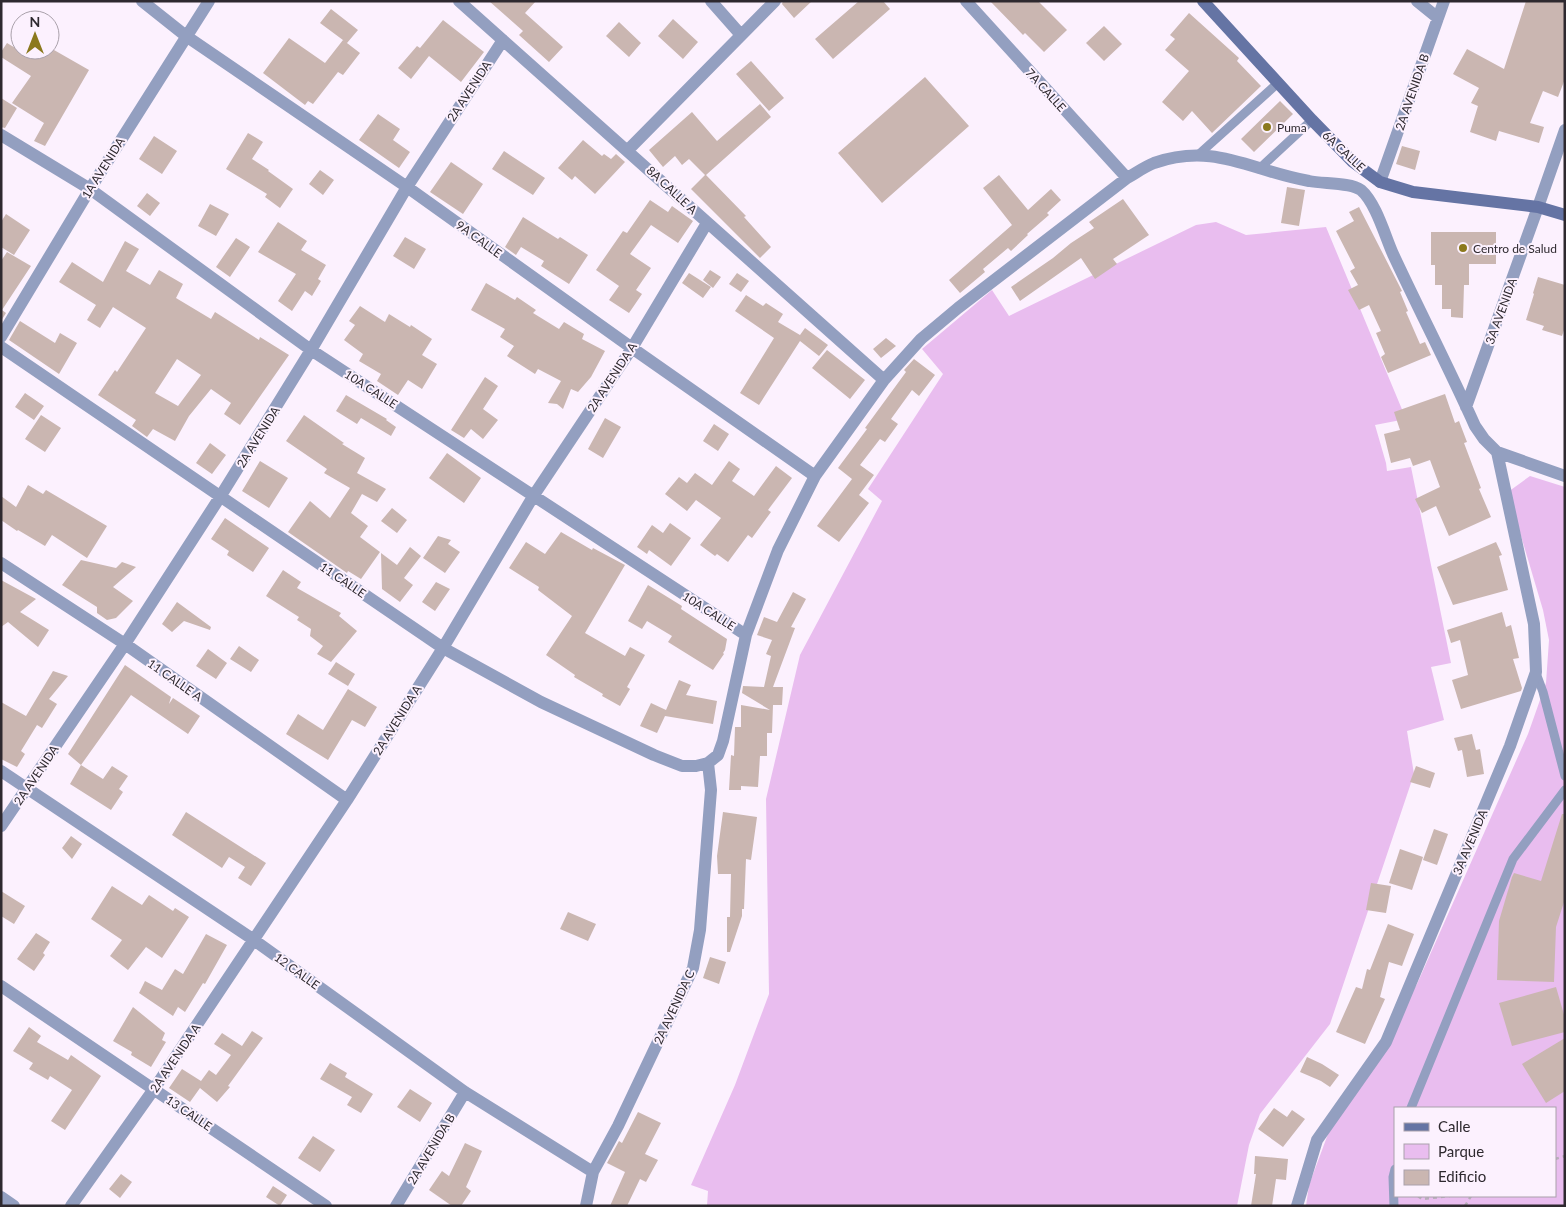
<svg xmlns="http://www.w3.org/2000/svg" width="1566" height="1207" font-family="Lato,sans-serif">
<style>
.green{fill:#e9bdef;fill-rule:evenodd}
.building{fill:#cab6b1;fill-rule:evenodd}
.lines{fill:none;stroke-linecap:round;stroke-linejoin:round}
.path{stroke:#b7aeb9;stroke-width:2.5;stroke-dasharray:4 4;stroke-linecap:butt}
.service{stroke:#939fc0;stroke-width:9}
.minor{stroke:#939fc0;stroke-width:12}
.tertiary{stroke:#939fc0;stroke-width:12}
.secondary{stroke:#6574a4;stroke-width:12}
.poi-dot{fill:#8b791d;stroke:#fcf1fe;stroke-width:2}
.labels{text-anchor:middle;dominant-baseline:central;stroke-width:4;stroke-linejoin:round;paint-order:stroke}
.street-label{font-size:12px;fill:#2e292f;stroke:#fcf1fe}
.poi-label{font-size:12px;fill:#2e292f;stroke:#fcf1fe;text-anchor:start}
</style>
<rect width="100%" height="100%" fill="#fcf1fe"/>
<path class="green" d="M1216 222 1246 235 1326 227 1406 419 1375 425 1386 463 1387 471 1411 467 1451 663 1431 667 1444 720 1407 731 1414 774 1330 1024 1260 1114 1249 1145 1237 1206H707L708 1191 691 1185 735 1085 769 994 766 799 800 655 882 501 868 489 943 374 922 349 992 290 1009 316 1196 225Z
M1530 476 1565 487V1206H1306L1309 1185 1328 1134 1417 984 1528 734 1546 683 1549 640 1543 610 1508 492ZM1395 1108H1555V1196H1395Z"/>
<path class="building" d="M489 1H536L525 13 563 47 549 62 519 35 523 31Z
M783 1H812L794 18 782 4Z
M859 1H883L890 9 833 59 815 39Z
M990 1H1038L1067 30 1044 52 1025 33 1023 35Z
M1526 1H1565V79L1558 97 1543 91 1530 123 1544 127 1539 143 1499 131 1496 141 1470 132 1478 106 1471 103 1479 88 1453 74 1467 49 1504 69Z
M331 9 358 30 347 43 320 23Z
M1189 13 1239 58 1237 61 1261 86 1212 133 1192 111 1183 121 1162 102 1189 71 1165 50 1175 39 1170 35Z
M673 19 698 42 683 59 658 36Z
M443 20 484 52 461 82 429 56 411 79 398 68 417 46 420 48Z
M619 22 641 43 629 57 606 36Z
M1104 26 1122 44 1104 61 1086 43Z
M289 38 325 63 343 40 360 53 343 75 338 72 313 104 308 101 305 105 263 73Z
M7 43 22 52 24 50H54L89 70 45 146 34 141 44 123 12 103 31 76 1 57V52Z
M751 61 784 98 769 111 736 74Z
M925 77 969 126 882 203 838 153Z
M1 98 17 108 5 128 1 127Z
M1280 101 1293 114 1254 152 1241 139Z
M760 104 771 117 706 175 746 216 744 217 771 247 760 258 691 189 705 175 689 159 682 165 675 156 663 167 649 150 692 112 717 141Z
M378 114 400 129 393 140 410 152 399 168 359 140Z
M248 133 263 142 252 159 269 170 268 171 293 189 280 208 265 197 267 194 226 169Z
M154 136 177 151 162 174 139 159Z
M583 140 602 156 604 154 611 159 616 154 625 162 595 194 575 176 572 180 558 168Z
M1402 146 1420 151 1415 170 1396 164Z
M504 151 545 178 533 195 492 169Z
M451 162 483 184 463 214 430 192Z
M320 170 334 180 323 195 309 184Z
M999 175 1028 210 1051 189 1061 200 1047 213 1049 215 1027 234 1028 235 1011 251 1008 248 983 269 985 272 960 293 949 280 1012 225 983 188Z
M1287 187 1305 190 1299 226 1281 223Z
M147 193 160 203 150 216 137 206Z
M1123 199 1149 235 1113 259 1117 264 1095 279 1081 258 1020 301 1011 287 1053 258 1071 243 1094 228 1089 222Z
M650 200 668 212 672 206 693 221 678 243 651 225 630 254 651 268 636 290 642 294 629 313 609 300 619 286 596 270 623 231 627 233Z
M210 204 229 214 216 236 198 226Z
M1359 207 1402 291 1400 292 1408 311 1406 312 1420 344 1425 342 1431 355 1388 373 1381 357 1385 354 1376 333 1381 331 1369 305 1359 310 1348 290 1358 285 1350 271 1355 268 1336 231 1354 221 1349 212Z
M6 214 30 230 14 255 1 247V222Z
M523 217 558 239 560 237 588 255 569 284 541 266 544 261 521 247 516 255 505 247Z
M278 222 307 241 301 250 326 265 318 279 321 281 312 296 305 291 292 311 278 301 296 274 258 252Z
M1431 232H1496V264H1469V285H1464L1463 318 1451 317V309H1442V285H1435V265H1431Z
M405 237 426 249 414 269 393 256Z
M236 238 250 247 230 277 216 267Z
M125 241 139 249 126 271 150 285 159 270 183 284 176 298 211 319 215 312 259 340 260 337 289 355 240 425 224 414 231 403 211 389 189 416 175 441 153 429 147 437 132 426 136 420 98 395 115 370 117 372 146 328 113 307 100 328 87 320 96 305 59 282 72 262 103 282ZM177 359 201 375 178 406 155 393Z
M7 252 31 266 2 310 6 313 1 321V261Z
M710 270 721 277 713 288 703 280Z
M689 273 711 287 703 298 682 283Z
M737 273 749 281 741 292 729 284Z
M1538 277 1565 285V327L1562 336 1542 330 1544 326 1526 320 1534 294 1533 293Z
M486 283 515 300 517 297 536 310 533 313 559 329 564 322 584 334 582 339 605 351 591 377 578 392 571 389 563 409 557 404 548 403 561 381 538 369 535 374 507 356 514 346 500 337 505 329 471 310Z
M746 295 763 306 766 303 783 314 778 322 800 335 805 328 828 345 819 356 800 341 759 405 740 393 774 338 735 311Z
M360 306 385 322 389 314 410 327 411 325 432 339 422 355 437 364 422 389 408 380 398 395 377 381 381 374 359 361 363 354 344 340 355 325 349 321Z
M20 321 55 343 60 333 77 343 59 374 9 340Z
M886 338 896 346 881 358 873 349Z
M827 350 865 380 850 399 812 368Z
M914 359 935 375 919 396 912 390 891 419 898 424 885 442 880 439 860 465 874 475 859 495 869 503 839 542 817 526 852 479 838 468 867 429 865 428 906 372 904 370Z
M485 377 498 386 483 409 498 420 483 439 471 429 464 438 451 430Z
M25 393 44 406 34 420 15 407Z
M1445 394 1455 423 1459 421 1467 442 1464 443 1481 488 1479 489 1491 517 1449 536 1436 506 1422 513 1415 499 1440 487 1430 460 1413 466 1410 458 1391 463 1384 434 1400 430 1394 412Z
M346 395 387 419 386 420 396 427 391 436 361 418 357 424 336 411Z
M41 415 61 428 45 452 25 439Z
M304 415 344 443 342 444 365 458 357 473 386 489 377 502 362 494 351 513 368 526 360 537 380 552 361 579 348 571 347 573 288 532 310 501 330 518 350 488 324 473 327 469 286 441Z
M605 418 621 427 603 458 588 449Z
M714 424 729 434 718 451 703 441Z
M210 443 226 455 212 474 196 463Z
M447 453 481 478 464 503 429 478Z
M260 461 288 478 269 508 242 491Z
M729 461 740 469 732 481 754 496 776 466 792 478 768 510 771 512 752 538 748 535 728 562 717 554 715 556 700 545 721 518 696 500 687 511 665 494 679 477 687 483 695 473 712 485Z
M28 485 43 494 46 490 107 526 87 558 52 535 45 546 18 530 17 531 1 520V496L16 507Z
M392 508 407 520 397 533 381 521Z
M225 518 269 548 253 572 227 555 229 551 211 539Z
M670 523 691 538 671 566 649 550 647 554 637 547 652 525 663 533Z
M561 532 592 550 593 548 625 565 585 633 625 656 630 647 645 655 627 687 630 689 620 706 602 696 603 694 574 677 575 675 546 655 572 616 538 590 539 587 509 568 526 542 545 554Z
M438 536 451 540 448 544 460 552 445 573 423 558Z
M1496 542 1502 555 1499 556 1508 590 1453 605 1437 567Z
M410 547 421 556 404 578 413 585 400 602 382 589 381 553 397 565Z
M81 560 116 568 122 562 136 567 113 587 133 601 116 618 107 620 97 613V607L62 585Z
M283 570 301 582 297 588 341 613 339 616 357 631 331 662 317 654 323 646 310 636 311 629 297 620 299 617 266 596Z
M1 580 36 599 20 612 49 630 38 647 8 622 1 627Z
M436 582 450 589 435 611 422 602Z
M648 585 682 606 681 609 727 639 725 650 723 653 724 654 713 670 668 642 672 636 647 621 642 629 628 621Z
M793 592 806 599 791 627 795 628 773 687H783L782 705H773L772 733H767V756H760L758 787 741 786V790H729L731 755 734 756 735 727H741V705L770 710 742 693 743 686 764 687 771 656 766 654 772 640 757 635 764 617 777 622Z
M177 602 211 627 210 630 184 621 172 632 162 624Z
M1502 612 1506 627 1511 625 1519 658 1513 659 1522 688 1521 691 1461 709 1452 680 1468 675 1460 640 1451 643 1447 630Z
M239 646 259 660 251 672 230 659Z
M208 649 227 663 216 679 196 666Z
M336 662 355 674 348 686 328 674Z
M125 665 171 697 169 704 173 698 200 716 188 734 131 695 81 765 68 754Z
M53 671 68 676 49 699 57 704 42 728 37 725 21 751 25 754 17 767 1 759V702L26 716Z
M679 680 691 685 686 695 717 701 713 724 665 716 657 733 640 726 651 703 666 710Z
M348 689 377 707 365 727 352 720 328 760 286 734 298 714 323 730Z
M1472 734 1476 750 1480 749 1484 774 1467 777 1462 750 1458 751 1454 738Z
M81 765 103 779 112 766 128 776 119 789 123 792 111 810 70 784Z
M1416 766 1435 773 1430 788 1410 782Z
M186 812 266 863 251 886 238 878 245 867 229 857 222 868 172 835Z
M723 812 757 817 751 860 746 859 744 909H742V916L730 952H727V917H730L731 874H718L717 856Z
M1562 814H1565V899L1556 927 1554 982 1497 980 1499 921 1512 877 1514 873 1541 881Z
M1434 829 1448 834 1437 865 1423 860Z
M71 836 82 844 72 859 62 848Z
M1400 849 1423 857 1412 890 1389 883Z
M1371 883 1391 886 1386 913 1366 910Z
M112 886 142 905 149 895 173 911 175 908 189 917 162 958 146 947 128 970 110 956 122 940 91 919Z
M1 891 25 906 14 924 1 916Z
M568 912 596 924 588 941 560 929Z
M1388 924 1414 934 1402 966 1389 962 1380 997 1385 999 1365 1044 1336 1032 1356 987 1362 989 1367 969 1370 970Z
M36 933 50 942 43 953 45 955 34 971 17 959Z
M206 934 227 945 205 984 203 983 185 1012 178 1007 173 1016 139 993 145 981 162 990 175 969 183 974Z
M710 957 726 962 719 984 703 978Z
M1556 987 1565 1018V1032L1512 1046 1499 1003Z
M133 1007 165 1033 162 1040 166 1042 151 1067 131 1055 132 1052 113 1041Z
M29 1027 41 1036 37 1042 68 1060 71 1055 101 1076 65 1130 51 1121 72 1090 50 1076 48 1080 29 1069 33 1063 13 1051Z
M252 1031 263 1038 228 1086 230 1087 217 1102 200 1088 190 1102 169 1088 182 1069 201 1081 209 1070 216 1075 231 1055 214 1044 222 1033 242 1046Z
M1565 1038V1091L1546 1103 1522 1064Z
M1307 1057 1322 1064 1339 1075 1330 1087 1321 1081 1300 1072Z
M330 1063 347 1073 345 1077 373 1094 361 1113 347 1105 352 1097 320 1079Z
M410 1089 432 1103 420 1122 397 1107Z
M1274 1108 1287 1117 1292 1110 1305 1119 1283 1147 1258 1129Z
M638 1112 661 1123 645 1154 658 1160 646 1182 640 1179 627 1206H610L625 1172 607 1163 619 1141 622 1143Z
M313 1136 335 1150 320 1172 298 1158Z
M465 1143 482 1151 466 1187 471 1191 461 1206H452L429 1190 442 1171 449 1176Z
M1255 1156 1288 1159 1286 1180 1276 1179 1272 1206H1251L1256 1174H1254Z
M121 1174 132 1182 120 1198 109 1189Z
M273 1186 287 1195 280 1206 266 1197Z"/>
<g class="lines">
<path class="path" d="M1555 1159 1565 1156
M1418 1196 1422 1199 1450 1196
M1465 1206 1471 1196"/>
<path class="service" d="M1198 155 1278 83
M1259 169 1312 120
M1536 673 1543 692 1565 776
M1411 1108 1513 859 1565 790
M1394 1206 1393 1177 1395 1169"/>
<path class="minor" d="M142 1 186 36 407 187 632 348 815 476
M459 1C601 127 742 254 884 380
M711 1 741 35
M966 1 1127 178
M1417 1 1438 18
M1 135 90 189 311 350 746 635
M628 150 775 1
M1380 182 1444 1
M1 337 90 189 209 1
M1 347 443 648 541 702 654 755 682 766H696L708 763 718 755 723 741 746 635 778 550 815 476 884 380 921 339 958 308 1127 178C1136 173 1144 167 1154 163 1215 142 1251 171 1309 181 1323 184 1350 182 1361 190 1376 203 1385 236 1393 254 1420 312 1449 368 1475 426L1484 439 1497 452 1565 476
M1466 407 1538 207
M1 563 125 644 347 800
M1 771 254 940 465 1092 593 1172
M1 826 125 644 220 497 311 350 407 187 503 40
M1 986 326 1206
M1 1197 14 1206
M71 1206 154 1089 347 800 443 648 534 495 632 348 707 223
M396 1206 465 1092
M586 1206 593 1172 618 1126 693 968 700 930 711 790 708 763
M1297 1206 1317 1140 1386 1042 1510 746 1536 672 1534 624 1497 452"/>
<path class="tertiary" d="M1538 207 1565 130"/>
<path class="secondary" d="M1203 1 1312 120 1353 162 1380 182 1413 192 1538 207 1565 215"/>
</g>
<g class="poi-dot">
<circle cx="1267" cy="127" r="5"/>
<circle cx="1463" cy="248" r="5"/>
</g>
<g class="labels">
<g class="street-label">
<text transform="translate(1046 90) rotate(48)">7A CALLE</text>
<text transform="translate(469 91) rotate(-57)">2A AVENIDA</text>
<text transform="translate(1412 92) rotate(-71)">2A AVENIDA B</text>
<text transform="translate(1344 151) rotate(43)">6A CALLE</text>
<text transform="translate(103 168) rotate(-58)">1A AVENIDA</text>
<text transform="translate(672 190) rotate(43)">8A CALLE A</text>
<text transform="translate(479 239) rotate(36)">9A CALLE</text>
<text transform="translate(1501 311) rotate(-70)">3A AVENIDA</text>
<text transform="translate(612 377) rotate(-57)">2A AVENIDA A</text>
<text transform="translate(371 389) rotate(33)">10A CALLE</text>
<text transform="translate(258 437) rotate(-58)">2A AVENIDA</text>
<text transform="translate(343 580) rotate(34)">11 CALLE</text>
<text transform="translate(709 611) rotate(33)">10A CALLE</text>
<text transform="translate(175 680) rotate(35)">11 CALLE A</text>
<text transform="translate(397 720) rotate(-58)">2A AVENIDA A</text>
<text transform="translate(36 775) rotate(-56)">2A AVENIDA</text>
<text transform="translate(1470 842) rotate(-67)">3A AVENIDA</text>
<text transform="translate(297 971) rotate(36)">12 CALLE</text>
<text transform="translate(674 1007) rotate(-65)">2A AVENIDA C</text>
<text transform="translate(175 1058) rotate(-56)">2A AVENIDA A</text>
<text transform="translate(189 1113) rotate(34)">13 CALLE</text>
<text transform="translate(431 1149) rotate(-59)">2A AVENIDA B</text>
</g>
<g class="poi-label">
<text x="1277" y="127">Puma</text>
<text x="1473" y="248">Centro de Salud</text>
</g>
</g>
<rect width="1566" height="1207" fill="none" stroke="#2e292f" stroke-width="5"/>
<rect x="1394" y="1107" width="162" height="90" fill="#fcf1fe" stroke="#aaa1ab"/>
<rect x="1404" y="1123" width="25" height="8" fill="#6574a4" stroke="#aaa1ab"/>
<text x="1438" y="1132" font-size="15" fill="#2e292f">Calle</text>
<rect x="1404" y="1144" width="25" height="15" fill="#e9bdef" stroke="#aaa1ab"/>
<text x="1438" y="1157" font-size="15" fill="#2e292f">Parque</text>
<rect x="1404" y="1170" width="25" height="15" fill="#cab6b1" stroke="#aaa1ab"/>
<text x="1438" y="1182" font-size="15" fill="#2e292f">Edificio</text>
<g transform="translate(35 35)"><circle r="24" fill="#fcf1fe" stroke="#aaa1ab"/>
<path d="M0-4L9 19L0 12L-9 19Z" fill="#8b791d"/>
<text y="-8" font-size="14" font-weight="bold" text-anchor="middle" fill="#2e292f">N</text>
</g>
</svg>
